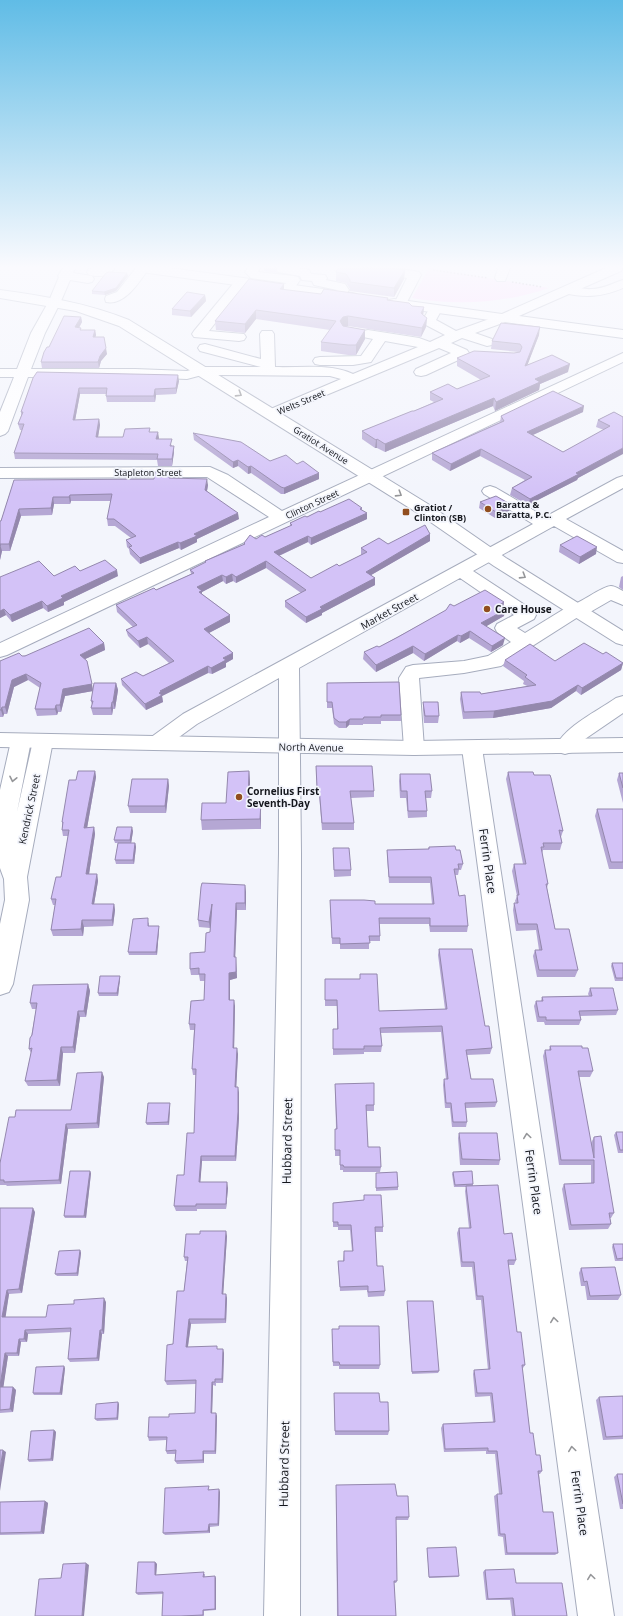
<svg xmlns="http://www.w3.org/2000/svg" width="623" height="1616" font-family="'Open Sans',sans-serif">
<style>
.green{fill:#fed1fc}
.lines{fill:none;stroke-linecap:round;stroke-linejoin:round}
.minor-casing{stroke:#a6acbd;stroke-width:2}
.major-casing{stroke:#a6acbd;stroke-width:2}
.path{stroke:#83858c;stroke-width:1.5;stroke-dasharray:1.5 2;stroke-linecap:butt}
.minor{fill:#fff;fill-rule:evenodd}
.major{fill:#fff;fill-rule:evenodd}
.wall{fill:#b5a7d4}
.shaded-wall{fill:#9488ad}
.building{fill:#d3c2f7;stroke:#9488ad}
.oneway{stroke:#959699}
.poi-dot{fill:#914e1f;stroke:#f3f5fc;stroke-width:1.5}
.labels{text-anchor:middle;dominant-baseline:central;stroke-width:3.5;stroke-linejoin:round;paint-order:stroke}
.far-street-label{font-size:9px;fill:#14161c;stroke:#f3f5fc}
.far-poi-label{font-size:9px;font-weight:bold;fill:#14161c;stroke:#f3f5fc;text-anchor:start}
.poi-label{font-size:10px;font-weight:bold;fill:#14161c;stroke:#f3f5fc;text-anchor:start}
.street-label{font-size:10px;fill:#14161c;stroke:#f3f5fc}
.near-street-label{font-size:12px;fill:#14161c;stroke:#f3f5fc}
</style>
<rect width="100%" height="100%" fill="#f3f5fc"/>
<path class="green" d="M429 268 549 288C505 303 458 306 412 298Z"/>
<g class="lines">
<defs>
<path id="minor" d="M63 268H75L73 273 92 276 94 279 92 282 88 283 70 280 61 301 45 333 31 369H135L187 371 202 367H261L200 351 198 348 200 345 205 344 261 359 260 334 262 331H272L274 334 275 367C300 368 330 363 353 374L418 347 385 341 371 362 353 365H320L315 364 313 361 315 358 320 357 361 356 373 339 363 337 361 334 363 331 368 330 419 338 430 342 445 335 424 324 422 321 431 306H441L442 309 436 320 456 331 503 314 508 315 510 318 508 321 475 333 492 339 494 342 492 345 487 346 462 338 451 343 467 350 469 353 467 356 426 375 421 376 416 375 414 372 416 369 451 353 439 348 271 418 266 417 264 414 266 411 341 379 330 376 216 375H202L187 379 135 377H28L8 431 5 434 0 436V412L14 377H0V369H17L31 333 49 301 59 277 58 276Z
M93 268H115C108 277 99 277 89 275L87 272 89 269Z
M136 268H149C140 281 125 306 106 302L105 299 106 296 117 292Z
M248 268H260L258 272 294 276 298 277 300 280C295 287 293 293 284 291L282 288 286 283 251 278 245 272Z
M276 268H299L309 270 311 274 325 275 327 278 326 280 345 284 349 290 343 298H335L333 295 337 290 314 285 312 281 302 280 300 276 278 272Z
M361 268C381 268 400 268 419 272L421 275 406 304 405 307H395L394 304 407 278 367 272 363 271Z
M498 268H510L505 281H497L495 278Z
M241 278 245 279 247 282 209 331 244 334 246 337 244 340 239 341 194 337 192 334 194 331 237 279Z
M623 280V288C602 297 585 298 564 293L562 290 564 287C573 285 583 290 592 289 603 289 613 283 623 280Z
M623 353V362L7 655 0 657V643L269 517 207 477 0 478V468L210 467 228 475 282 511Z
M623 476V488L566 519 623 551V563L617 562 554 526 473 571 534 611 536 615 534 619 517 628 525 633 569 606C582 603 600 587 611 586 615 586 619 589 623 591V605L611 600 585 615 578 617 501 666 464 673 419 678 424 748 421 753 414 755 407 753 404 748 399 678 406 667 413 665 464 661 488 656 511 642 497 632 495 628 497 624 514 615 460 578 299 668 301 853 300 1616H264L279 853V678L197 724 164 748 157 750 150 748 147 743 150 738 183 714 533 524 484 494 482 491 484 488 490 486 496 488 545 517 617 478Z
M623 696V713L585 739 572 752 565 754 558 752 555 747C567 725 596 712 616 698Z
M21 734 28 736 31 741 17 812 33 741 36 736 43 734 50 736 53 741 27 877 29 900 13 984 9 992 0 995V924L5 900 4 879 0 868V790L11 741 14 736Z
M472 741 479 743 482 748 614 1616H578L462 748 465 743Z"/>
<path id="major" d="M135 268H170L352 293 356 294 358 297 356 300 352 301 141 272 137 271Z
M606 268H623L621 271 519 316 623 330V338L394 307 389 306 388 303 389 300 394 299 502 314Z
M0 290C44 296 87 303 129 320L428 504 506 558 623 631V645L616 643 494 566 416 512 119 326 76 311 0 298Z
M0 733 414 741 623 738V752L414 755 0 747Z"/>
</defs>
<use href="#minor" class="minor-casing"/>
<use href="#major" class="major-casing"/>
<path class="path" d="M433 270 488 278
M512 282 543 287"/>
<use href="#minor" class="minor"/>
<use href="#major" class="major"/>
</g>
<path class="wall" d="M264 268 277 269V273L264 271Z
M405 270 404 279 394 297 350 291V289L346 283 336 281V272Z
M127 273 128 276 116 291 105 295 92 294V291Z
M284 290 321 294 388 298V300L412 306 424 307 423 316 427 318 426 327 421 337 348 326H344L365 330V339L356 355H348L321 351V342L330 330 256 319 245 333 216 330 215 321Z
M205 295 206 301 191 317 172 315V309Z
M81 317 82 322 79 328 81 330H95L96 335 95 337 107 354 101 361 99 368H42L41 362 49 347Z
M539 335 527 365 568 372 540 384 539 390 495 411 493 406 385 452 377 448H375L362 439V431L414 411 434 402 430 400V392L457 389 481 380 457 366V358L514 353 519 352H518L491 349 492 341Z
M33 378 179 381 176 394 156 395 155 402H107L106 396V394H80L75 420 99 419 100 425 98 437H123L150 432 159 439 172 445V446H174V452L172 466H158L157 460 15 459 14 453 22 430H20L18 424 21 416V412Z
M583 412 533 435 563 452 604 430 596 427 598 420 614 412V458L578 478 577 480 528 505 510 495 512 488 525 480 480 456 450 471 432 460V453L500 422 501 416Z
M193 433 270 461 297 464 319 473V479L284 494H281L251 473 248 474 238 466 233 468 194 440Z
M170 478 208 485 207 491 239 519 197 539V542L181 550 179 548 140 564 130 554 129 549 127 547 126 540 131 538 115 526H108L107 519 111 501H71L70 504H54L52 515 21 516 10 551H2L0 560V521H1L14 480 154 479Z
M480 502 510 504 509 511 495 518 479 508Z
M362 508V510L367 519 311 545 308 542 279 556 311 578 339 566 361 555V548L388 544 430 534V541L371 575 375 578V585L322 613V615L306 623 285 607V601L301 593 266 568 236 583 233 581 226 584 223 581 202 592V594L230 615V622L209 633 233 653V659L226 663V667L212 674 208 673 162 696 163 702 146 710 122 685 121 679 143 676 169 663 148 644 140 648 128 636 126 630 133 627 117 612 116 605 156 590 191 574 190 570 205 563V561L244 544V543L256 539 265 537 290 526V523L320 512Z
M560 545 596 554 579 564 559 552Z
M80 571 118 576 64 602V605L48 612 43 608 12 622 6 615 0 618V577L54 576Z
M623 576V590L619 587 621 577Z
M504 602 503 608 504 616 486 626 503 645 491 652 469 638 460 643 457 641 424 661 413 653 376 672 363 659 364 652 379 647 454 606Z
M104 643 105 650 85 659 93 690 116 683 118 690 115 709H113L112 715H93L91 708 92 705 91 701 93 691 65 696 61 712H58L57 715 37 716 35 709 40 688 28 680 14 687 7 714H4L3 717H0V661L22 656Z
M603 654 623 663 621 670 581 695 576 691 551 708 493 718 463 719 460 699 461 692 481 694 527 686 523 684 524 681 503 666 505 660 555 661Z
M327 683 401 715V721H381V724H363V725H349L346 728H339L334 724 332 708H327Z
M423 702 439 716 438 723H424L423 709Z
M316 766 374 791V797L351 798 354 823V830H322L319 794H317Z
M95 771 96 777 87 828 94 827 95 834 89 874H97L98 881 94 904H114L115 910 113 926 84 927 83 936H53L51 930 55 905H53L51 899 61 877 68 836H63L62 830V822L76 780Z
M249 771 250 782 249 802 261 812V829L202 830 201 820 226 803Z
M508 772 534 775 563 831 561 837 562 843 560 850H543L542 854 548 884 547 888 555 929 578 970 575 977H537L533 956 535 950H539L536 930 516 931 513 910 514 903H516L515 901 517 896 512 871 514 864H523L506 779Z
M619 773H623V803L617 780Z
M400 774 432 791 431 798H426L427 811V817L408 818 406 798H400L399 781Z
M168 779 169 786 166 813H130L128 806Z
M597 809H623V869H609L595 816Z
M133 831 131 843H135L136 847 134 864H116L115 860 118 843H115L114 840Z
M429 847 456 850 463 864 461 870H459L458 875H455L459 896 468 926 467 932H430L429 924H379L380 936V941H369V949H340V944H332L330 900 375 904H432L430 883H389L387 856V850L428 849Z
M333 848 351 870V876L334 877Z
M245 885 246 910H237L235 957 236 963 237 978 230 980V1000L235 1006 234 1048 238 1054 236 1087 239 1093V1118L236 1161H202L200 1182 228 1188 226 1209H197V1211H176L174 1206 184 1175 194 1133 196 1075H193L192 1069 194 1030H190L189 1024 204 1000 205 981H200L199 975H191L190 969 205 952 210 932 211 921 210 928 199 927 198 920Z
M149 922V926L159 929 157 955H129L128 952Z
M439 949 485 1026 492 1048 490 1054 467 1055 471 1079 497 1102 495 1107 466 1108 467 1122 466 1127H452L450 1108H445L443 1085 444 1079H446L441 1032 381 1033 382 1046 381 1052H364V1054L333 1055V1035L337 1029V1006H325V979H360V974L379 1011 445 1009 438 955Z
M612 963H623V981H615L611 966Z
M120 979 118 996H99L98 993Z
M88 984 90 991 86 1017H80L75 1053H63L60 1086H28L25 1081 31 1053 29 1049 36 1009H32L30 1003Z
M590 988 618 1010 616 1015 580 1016 581 1020 579 1025H545L544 1022H537L534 1006 536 1001H541L542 997 589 996 588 994Z
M550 1046 582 1048 593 1071 590 1077H579L591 1143 594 1137 614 1213 611 1218H610L611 1224 608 1229 569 1230 562 1189 564 1184 591 1183V1165H559L543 1056 545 1050H549Z
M104 1077 99 1128 68 1129 61 1184 7 1186 6 1185H0V1163L15 1117 71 1110Z
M335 1084 374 1105V1111H366L368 1147 381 1167 380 1172H343V1170H340V1156H335V1129H336Z
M170 1106 169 1125H147L146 1123Z
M616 1132H623V1153H618L614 1135Z
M459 1133 500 1160 499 1165H460L458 1138Z
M453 1172 473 1184V1186L504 1234 516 1260 514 1265H508L517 1332 525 1365 523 1368H522L530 1433 536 1455 542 1471 540 1474H539L543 1512 558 1553 555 1555H505L503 1537 498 1536 494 1496 497 1494H499L495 1454H486V1451L444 1452 441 1428 443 1424 493 1422 490 1396 475 1397 473 1374 474 1370H488L481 1300H476L472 1267H461L457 1233 459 1228H469L465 1191 466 1187H454L452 1174Z
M91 1173 86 1218H65L64 1216Z
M376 1173 398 1187V1190L376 1191Z
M364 1195 383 1227V1232H375L377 1266 385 1291 384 1296 368 1297 367 1290 340 1291 338 1261H343L344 1251H352L350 1230H338V1227H333V1203L364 1200Z
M0 1208 35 1212 22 1293 9 1294 5 1317H46L74 1304 106 1302 104 1334H102L99 1361 70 1362 68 1359 71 1332 28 1334 27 1342H21L19 1356H8L3 1387H13L16 1390 13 1412 0 1413Z
M227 1236 223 1294 227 1298 226 1323 191 1324 188 1347 217 1349 224 1353 223 1383H216V1386L213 1385 212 1413 217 1416 216 1454H204V1463L177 1464 175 1461V1454H167L166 1451V1440L149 1441 148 1437 169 1417 195 1413 196 1384 167 1385 165 1381 184 1291 187 1261H185L184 1257Z
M613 1244H623V1261H615L612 1247Z
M80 1250 81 1253 78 1276H57L55 1274Z
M581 1268 621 1295 618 1300H587L585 1286H581L579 1273Z
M407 1301 439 1371 438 1373 412 1374 407 1303Z
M339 1326 380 1365 379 1369H339V1366H333L332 1334 339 1329Z
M65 1368 62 1395H34L33 1393Z
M334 1393 380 1402 389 1431 388 1435H335Z
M623 1396V1439L603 1440 596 1400 599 1397Z
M119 1404 118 1420 97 1421 95 1419Z
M54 1430 56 1432 53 1461 29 1462 28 1460Z
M617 1474H623V1509H620L614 1477Z
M336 1485 397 1496 409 1517 408 1520H396L397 1581 396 1583H394L396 1616H337Z
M210 1489V1490L220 1492 219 1526 210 1527V1533L165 1535 163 1533Z
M45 1501 48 1503 44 1534 0 1535V1502Z
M427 1548 459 1576 458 1577 429 1578 427 1549Z
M155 1562 157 1564 156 1575 205 1574V1577L216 1578V1610L204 1611V1616H162L163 1594 138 1595 136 1593Z
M485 1570 516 1583 567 1616H512L510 1600H486L483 1572Z"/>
<path class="shaded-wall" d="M405 270 404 279 394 297V288Z
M127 273 128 276 116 291 105 295 104 292Z
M284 284V293L280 289Z
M205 295 206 301 191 317 190 311Z
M424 307 423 316 421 313Z
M256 310V319L245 333V324Z
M348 316V326L343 327 340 321 343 317Z
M81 317 82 322 76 333 75 327Z
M427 318 426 327 421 337 422 328Z
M540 327 539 335 524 374 525 366Z
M95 330 96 335 94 342 93 337Z
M365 330V339L356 355V345Z
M106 348 107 354 101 361 99 368 98 362 100 356Z
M570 364 568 372 540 384 539 390 495 411 496 402 535 379Z
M178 375 179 381 176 394V388Z
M79 388 80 394 74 426 73 420Z
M155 389 156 395 155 402 154 396Z
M494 398 493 406 385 452V444Z
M584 406 583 412 526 438 527 432Z
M99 419 100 425 97 443 96 437Z
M158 432 159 438 157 445 156 439Z
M377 439V448H375L376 440Z
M174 446V452L172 466V459Z
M623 448V454L578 478 577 480 528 505 530 499 576 473Z
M481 449 480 456 450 471 451 464Z
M238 460V466L233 468V462Z
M251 466V473L248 474V467Z
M319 473V479L284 494V488Z
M207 479 208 485 206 496 205 490Z
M70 495 71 501 70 504 69 497Z
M53 497 54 504 52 515 51 508Z
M510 504 509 511 495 518 496 512Z
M19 509 21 516 10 551 9 544Z
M238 513 239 519 197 539V542L181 550 180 543 194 534Z
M367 513V519L311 545V538Z
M430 534V541L366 578V572Z
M308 536V542L274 558V552Z
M178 542 179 548 140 564V558Z
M0 544 2 551 0 560Z
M597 547 596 554 579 564 580 557Z
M266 561V568L236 583V577Z
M117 570 118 576 64 602V605L48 612 47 606 61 596Z
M232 574 233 581 226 584V577Z
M222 575 223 581 202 592V597L197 587Z
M375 578V585L322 613V615L306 623V617L320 607Z
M42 601 43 608 12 622 10 615Z
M504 602 503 609 499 605Z
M4 609 6 615 0 618V611Z
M505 610 504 616 480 630 481 623Z
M230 615V622L205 635 204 629Z
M470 631 469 638 460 643 461 636Z
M458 635 457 641 424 661 425 654Z
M147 637 148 644 140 648 138 641Z
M505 638 503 645 491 652 492 646Z
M104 643 105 650 81 661 80 655Z
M413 646V653L376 672V665Z
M233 653V659L226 663V667L212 674 211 668 223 658Z
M623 663 621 670 581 695 582 688Z
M208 666V673L162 696 163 702 146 710 145 704 159 693 160 691Z
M26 674 28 680 14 687 7 714 5 707 12 680Z
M116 683 118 690 115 709 113 702Z
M92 684 93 691 65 696 61 712 60 705 63 689Z
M578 685 576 691 551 708 493 718 494 711Z
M112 702 113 709 112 715 111 708Z
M56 705 58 712 57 715 55 709Z
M2 707 4 714 3 717 1 710Z
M350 719 349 725 346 728V722Z
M95 771 96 777 86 834 84 828Z
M249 771 250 782 249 812 248 802Z
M168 779 169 786 166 813 165 806Z
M261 802V829L260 819Z
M94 827 95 834 88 881 86 874Z
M132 827 133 831 131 844 130 840Z
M135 843 136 847 134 864 133 860Z
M97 874 98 881 93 910 92 904Z
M245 885 246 892V910L245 903Z
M236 903 237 910 235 963 234 957Z
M114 904 115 910 113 926 112 920Z
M212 904 213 910 210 928 209 922Z
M82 920 84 927 83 936 81 929Z
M159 926V929L157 955 156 952Z
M236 957 237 978 230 980V1006L229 1000V973Z
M120 976V979L118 996 117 993Z
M88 984 90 991 86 1017 84 1011Z
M234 1000 235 1006 234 1054 233 1048Z
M78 1011 80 1017 75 1053 73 1047Z
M61 1047 63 1053 60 1086 57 1080Z
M237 1048 238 1054 236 1093 235 1087Z
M102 1072 104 1077 99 1128 97 1123Z
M238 1087 239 1093V1118L236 1161 235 1156Z
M170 1103V1106L169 1125 168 1122Z
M66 1124 68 1129 61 1184 59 1180Z
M201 1156 202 1161 200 1187 199 1182Z
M90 1171 91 1173 86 1218 84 1216Z
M227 1182 228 1188 226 1209V1204Z
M33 1208 35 1212 22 1293 19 1289Z
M226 1231 227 1236 223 1298 222 1294Z
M80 1250 81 1253 78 1276 77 1273Z
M7 1290 9 1294 5 1321 2 1317Z
M226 1294 227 1298 226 1323 225 1319Z
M104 1298 106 1302 104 1334 102 1330Z
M189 1319 191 1324 187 1352 186 1347Z
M25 1330 28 1334 27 1342 24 1339Z
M100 1330 102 1334 99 1361 97 1358Z
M19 1339 21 1342 19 1356 17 1353Z
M223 1349 224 1353 223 1383 222 1379Z
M5 1353 8 1356 3 1390 0 1387Z
M64 1366 65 1368 62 1395 60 1393Z
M212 1382 213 1385 212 1416 211 1413Z
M13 1387 16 1390 13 1412 10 1409Z
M118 1402 119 1404 118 1420 117 1418Z
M216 1413 217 1416 216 1454 215 1451Z
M54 1430 56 1432 53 1461 51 1459Z
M3 1450 6 1452 0 1491V1469Z
M203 1451 204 1454V1463L203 1460Z
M219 1489 220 1492 219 1526 218 1524Z
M45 1501 48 1503 44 1534 41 1532Z
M209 1524 210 1527V1533L208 1531Z
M155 1562 157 1564 156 1577 155 1575Z
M86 1563 89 1565 84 1616H82Z
M215 1576 216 1578V1610L215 1609Z"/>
<path class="building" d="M266 268H276L277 269Z
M338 268H390L405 270 394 288 350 282V280L346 274 336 272Z
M109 272 127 273 116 288 104 292 92 291 106 273Z
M249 279 284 284 280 289 321 294 324 289 388 298 387 300 409 303 412 306 424 307 421 313 423 315 427 318 422 328 348 316 343 317 340 321 343 326 365 330 356 345H348L321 342 336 321 256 310 245 324 215 321Z
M187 292 205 295 190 311 172 309Z
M64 316 81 317 75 327 81 328 80 330H95L93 337H104L106 348 100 356 98 362H41L44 352 47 347H49Z
M501 323 540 327 525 366 552 355 570 364 535 379 540 382 496 402 494 398 385 444 377 439 376 440 362 431 412 411H414L443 399 430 392 448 384 457 389 490 376 457 358 474 351 514 353 520 352 522 347 520 344 492 341Z
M37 372 178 375 176 388 155 389 154 396H106L107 388H79L73 420 99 419 96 437H123L125 429 150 428 149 432H158L156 439H172L170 446H174L172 459H157L158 454 14 453 24 424H18L23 412H21L33 378Z
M553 391 584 406 527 432 563 452 610 426 598 420 614 412 623 417V448L576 473 579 474 530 499 512 488 532 477 481 449 451 464 432 453 504 421 501 416Z
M193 433 241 442 270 461 286 455 297 464 303 461 319 473 284 488 281 487 251 466 248 467 238 460 233 462Z
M155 472H170L169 478 207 479 205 490 238 513 194 534 197 536 180 543 178 542 140 558 129 547 132 546 126 540 136 536 114 519H107L112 494 70 495 69 497H53L51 508 19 509 9 544H0V546V521H1L14 480 154 479Z
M496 496 510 504 496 512 480 502Z
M349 499 362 508 360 509 367 513 311 538 308 536 274 552 311 578 337 564 339 566 367 552 361 548 379 538 388 544 425 525 430 534 366 572 375 578 320 607 322 609 306 617 285 601 306 590 266 561 236 577 232 574 226 577 222 575 197 587 202 591 199 592 230 615 204 629 233 653 223 658 226 660 211 668 208 666 160 691 162 692 159 693 162 695 145 704 121 679 136 672 143 676 174 661 147 637 138 641 126 630 137 625 116 605 154 588 156 590 194 573 190 570 206 562 205 561 245 544 244 543 250 535 256 539 262 535 265 537 292 525 290 523 305 516 307 517 319 511 320 512Z
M577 536 597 547 580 557 560 545Z
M105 560 117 570 61 596 63 598 47 606 42 601 10 615 4 609 0 611V577L39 561 54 576 75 566 80 571Z
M485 590 504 602 499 605 505 610 481 623 505 638 492 646 470 631 461 636 458 635 425 654 413 646 376 665 364 652 377 646 379 647 398 637 446 610 450 604 454 606Z
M89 628 104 643 80 655 87 661 92 684 63 689 60 705H56L55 709H35L41 683 26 674 12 680 5 707H2L1 710H0V661L19 653 22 656H25Z
M584 643 603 654 606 652 623 663 582 688 578 685 552 701 494 711 464 712 461 692H480L481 694 536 685 525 677 527 675 505 660 530 644 555 661Z
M399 682 401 715H381V717H364L363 719H350L346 722H339L334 718 332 702H327V683Z
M94 683H116L113 702H112L111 708H91L93 701H91Z
M423 702H438L439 716H425Z
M316 766H372L374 791H350L354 823H322L319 787H317Z
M78 771H95L84 828 94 827 86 874H97L92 904H114L112 920H82L81 929 51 930 56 899H51L56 877H61L69 830H62L63 822H62L69 780H76Z
M249 771 248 802H261L260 819 201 820 202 803H226L228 772Z
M508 772H533L534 775H550L551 778 563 831 559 830 562 843H543L544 847H541L548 884H546L555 929H569L578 970H539L535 950H542L537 924H518L514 903H518L517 895H519L514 864H526Z
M619 773H623V788Z
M400 774H430L432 791H425L427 811H408L407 791H401Z
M132 779H168L165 806H128Z
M597 809H623V862H611Z
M117 827H132L130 840H114Z
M118 843H135L133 860H115Z
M455 846 456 850H460L463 864H458L459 869H454L459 896 465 895 468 926H430V918H379L380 936H369L370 943 340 944V938H332L330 900H364L375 901V904H434L431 877H389L387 850 429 849V847Z
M333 848H349L351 870H334Z
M202 883 245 885V903H236L234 957H236V972L229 973V1000H234L233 1048H237L235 1087H238V1112L235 1156H201L199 1182H227L226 1204H196V1206H174L177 1175H184L187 1133H194L196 1069H192L195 1024H189L191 1001 204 1000 205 974H199V968L190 969V953L205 952 206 933 210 932 212 904 209 922 198 920 201 887Z
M148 918V926H159L156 952H128L133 919Z
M439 949H472L485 1026H489L492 1048 466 1050 471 1079H493L497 1102 465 1103 467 1122H453L451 1103H446L444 1079H448L442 1026 380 1028 382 1046H364V1049H333V1029H338L337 1000H325V979H360V974H377L379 1011 447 1009Z
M612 963H623V978H616Z
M100 976H120L117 993H98Z
M88 984 84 1011H78L73 1047H61L57 1080 25 1081 32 1048 29 1049 30 1038 32 1035 37 1003H30L33 985Z
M590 988H613L618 1010 579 1011 581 1020H546V1017H539L536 1001H543L542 997 592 996Z
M550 1046H582V1048H588L593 1071H578L594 1158V1137L601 1136 614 1213H609L611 1224 571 1225 564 1184 594 1183V1160H561L545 1050H551Z
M102 1072 97 1123 66 1124 59 1180 4 1182V1180H0V1163L9 1117H15L16 1110H71L77 1073Z
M374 1083V1105H366L368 1147H380L381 1167H344L343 1165H340V1150H335V1129H337L335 1084Z
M148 1103H170L168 1122 146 1123Z
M616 1132H623V1150H620Z
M459 1133H497L500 1160 462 1159Z
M70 1171H90L84 1216H64Z
M472 1171 473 1184 455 1185 453 1172Z
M397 1172 398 1187 376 1188V1173Z
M498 1185 504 1234 512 1233 516 1260H508V1261L517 1332H521L525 1365H522L530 1433H533L536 1455H540L542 1471H538L543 1512H553L558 1553H507L505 1534H500L497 1494H502L497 1451H488V1448L445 1449 443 1424 495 1422 492 1393H477L474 1370 490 1369 483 1296H477L474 1262H462L459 1228H471L466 1186Z
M364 1195H381L383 1227H375L377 1266H383L385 1291 368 1292V1286L340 1287 338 1261H344V1251H353L351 1225H338V1222H333V1203L364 1200Z
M0 1208H33L19 1289 7 1290 2 1317H46L48 1305 74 1304V1300L104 1298 102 1330H100L97 1358 68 1359 71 1328 25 1330 24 1339H19L17 1353H5L0 1386Z
M200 1231H226L222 1294H226L225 1319H189L186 1347 217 1346V1349H223L222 1379H215V1382H212L211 1413H216L215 1451H203V1460L175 1461 176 1450 166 1451 167 1437H148L149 1417H169V1414L195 1413 196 1380 165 1381 167 1345 173 1344 177 1291H184L188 1257H184L186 1234H200Z
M613 1244H623V1258L617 1259Z
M80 1250 77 1273 55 1274 59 1251Z
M615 1267 621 1295 590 1296 587 1281 584 1282 581 1268Z
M407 1301H433L439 1371 412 1372Z
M339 1326H379L380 1365H340L339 1362H333L332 1329H339Z
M64 1366 60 1393H33L36 1367Z
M0 1387H13L10 1409 0 1410Z
M334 1393H379L380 1402H388L389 1431H335Z
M623 1396V1436L606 1437 599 1397Z
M118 1402 117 1418 95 1419 96 1404Z
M54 1430 51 1459 28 1460 31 1431Z
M0 1450H3L0 1469Z
M617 1474H623V1504Z
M395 1484 397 1496H408L409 1517H396L397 1581H394L396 1616H338L336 1485Z
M209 1486 208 1490 219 1489 218 1524H209L208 1531 163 1533 165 1488Z
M45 1501 41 1532 0 1533V1502Z
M456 1547 459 1576 429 1577 427 1548Z
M138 1562H155V1575L204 1572 203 1577 215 1576V1609L203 1610V1615L181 1616H162L163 1592 136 1593Z
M86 1563 82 1616H35L39 1579 61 1578 63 1564Z
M514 1569 516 1583H562L567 1616H515L513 1598 488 1599 485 1570Z"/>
<defs><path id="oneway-chevron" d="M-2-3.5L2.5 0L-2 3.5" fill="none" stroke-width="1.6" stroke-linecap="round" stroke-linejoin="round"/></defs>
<g class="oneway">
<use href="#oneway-chevron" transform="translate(239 394) rotate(32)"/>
<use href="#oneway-chevron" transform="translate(399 494) rotate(32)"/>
<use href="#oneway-chevron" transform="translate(523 576) rotate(32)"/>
<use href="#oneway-chevron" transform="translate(13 779) rotate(102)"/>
<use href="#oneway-chevron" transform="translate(527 1136) rotate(-98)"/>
<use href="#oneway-chevron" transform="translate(554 1320) rotate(-98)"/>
<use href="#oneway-chevron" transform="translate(572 1449) rotate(-98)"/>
<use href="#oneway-chevron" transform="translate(591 1577) rotate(-98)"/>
</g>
<linearGradient id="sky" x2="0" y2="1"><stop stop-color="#60bce6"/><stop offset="0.54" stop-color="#fafafe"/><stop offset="1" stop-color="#fafafe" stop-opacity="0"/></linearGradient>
<rect width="623" height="494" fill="url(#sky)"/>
<g class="poi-dot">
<circle cx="488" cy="509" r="4"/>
<rect x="402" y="508" width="8" height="8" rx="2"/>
<circle cx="487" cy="609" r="4"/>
<circle cx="239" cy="797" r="4"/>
</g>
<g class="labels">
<g class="far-street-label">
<text transform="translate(301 402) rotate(-23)">Welts Street</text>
<text transform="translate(321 445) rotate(32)">Gratiot Avenue</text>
<text x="148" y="472">Stapleton Street</text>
<text transform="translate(312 504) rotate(-25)">Clinton Street</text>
</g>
<g class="far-poi-label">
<text x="496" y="504">Baratta &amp;<tspan x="496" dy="10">Baratta, P.C.</tspan></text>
<text x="414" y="507">Gratiot /<tspan x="414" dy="10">Clinton (SB)</tspan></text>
</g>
<g class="poi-label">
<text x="495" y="609">Care House</text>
<text x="247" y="791">Cornelius First<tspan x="247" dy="12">Seventh-Day</tspan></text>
</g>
<g class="street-label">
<text transform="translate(389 611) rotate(-29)">Market Street</text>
<text transform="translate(311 747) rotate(1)">North Avenue</text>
<text transform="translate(29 809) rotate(-78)">Kendrick Street</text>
</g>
<g class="near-street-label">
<text transform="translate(488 861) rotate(82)">Ferrin Place</text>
<text transform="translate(287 1141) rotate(-89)">Hubbard Street</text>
<text transform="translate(534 1182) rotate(82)">Ferrin Place</text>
<text transform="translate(284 1464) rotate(-89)">Hubbard Street</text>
<text transform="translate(580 1503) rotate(82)">Ferrin Place</text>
</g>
</g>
</svg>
